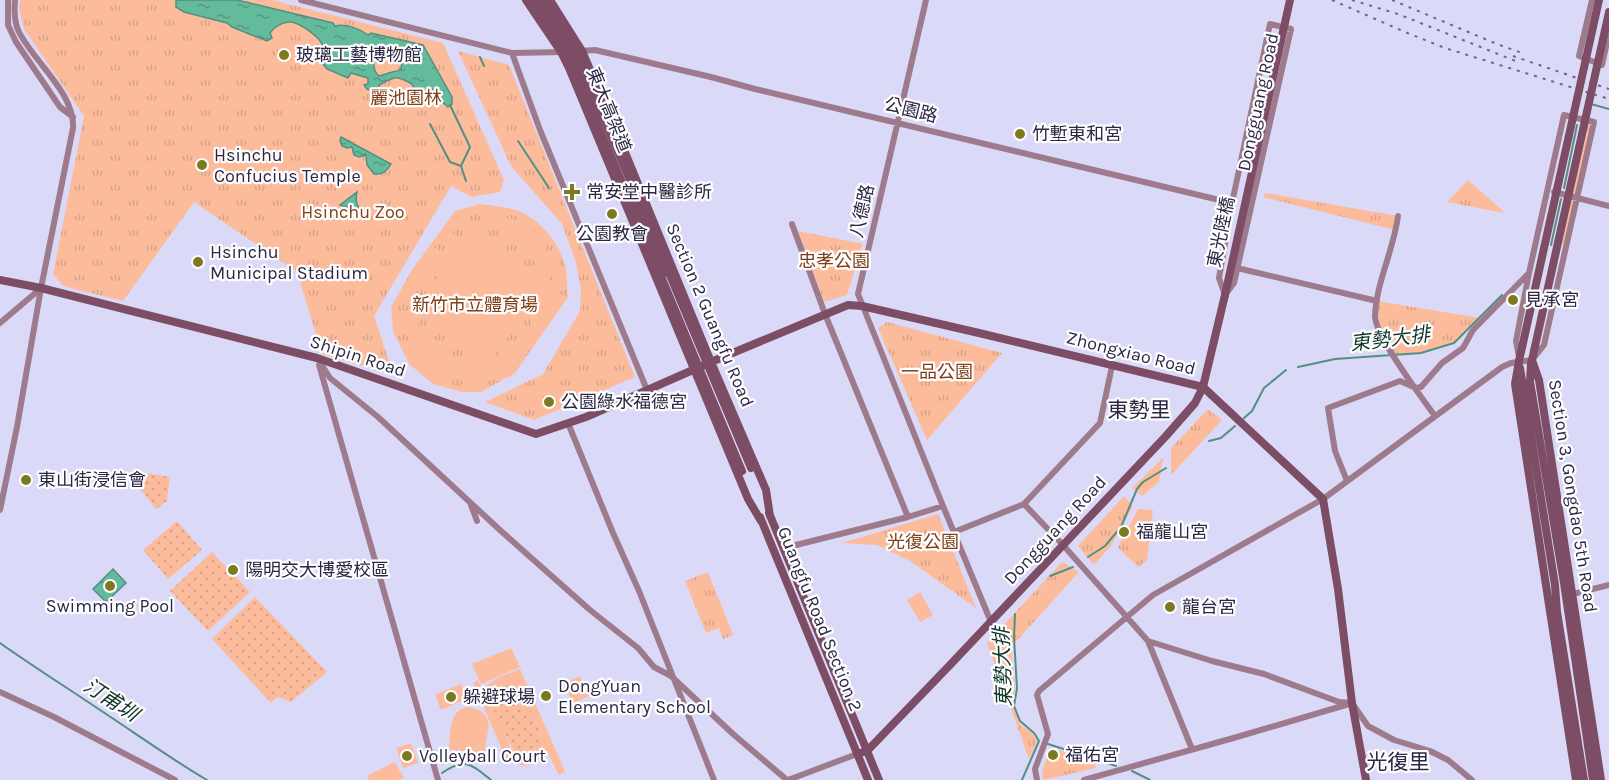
<svg xmlns="http://www.w3.org/2000/svg" width="1609" height="780" font-family="Karla,'Noto Sans TC',sans-serif">
<style>
.grass{fill:url(#grass-dots)}
.park{fill:url(#park-tufts)}
.pitch{fill:#fcbc9c;fill-rule:evenodd}
.water{fill:url(#water-ripples);stroke:#538f82;stroke-width:1.5;fill-rule:evenodd}
.lines{fill:none;stroke-linecap:round;stroke-linejoin:round}
.stream{stroke:#538f82;stroke-width:2}
.street{stroke:#9e7b8c;stroke-width:6}
.secondary{stroke:#7d4d65;stroke-width:8}
.rail{stroke:#6a6784;stroke-width:2;stroke-dasharray:3 6;stroke-linecap:butt}
.secondary-bridge{stroke:#7d4d65;stroke-width:8}
.poi-dot{fill:#7c7a21;stroke:#fefefe;stroke-width:2}
.labels{text-anchor:middle;dominant-baseline:central;stroke-width:4.5;stroke-linejoin:round;paint-order:stroke}
.poi-label{font-size:18px;fill:#2b2744;stroke:#fefefe;text-anchor:start}
.park-label{font-size:18px;fill:#7f401a;stroke:#fefefe}
.street-label{font-size:18px;fill:#2b2744;stroke:#fefefe}
.water-label{font-size:20px;font-style:italic;fill:#0d3528;stroke:#fefefe}
.quarter-label{font-size:21px;fill:#2b2744;stroke:#fefefe}
</style>
<defs>
<pattern id="grass-dots" width="8" height="8" patternUnits="userSpaceOnUse" patternTransform="scale(1.5)"><rect width="8" height="8" fill="#fcbc9c"/><path d="M2 2h.1M6 6h.1" fill="none" stroke="#d8a288" stroke-width="1.8" stroke-linecap="round"/></pattern>
<pattern id="park-tufts" width="24" height="20" patternUnits="userSpaceOnUse" patternTransform="scale(1.5)"><rect width="24" height="20" fill="#fcbc9c"/><path d="M3 7l-1-3M5 7V3M7 7l1-3M15 17l-1-3M17 17v-4M19 17l1-3" fill="none" stroke="#d8a288"/></pattern>
<pattern id="water-ripples" width="26" height="14" patternUnits="userSpaceOnUse" patternTransform="scale(1.5)"><rect width="26" height="14" fill="#64bb9c"/><path d="M2 4q2-2 4 0t4 0M15 11q2-2 4 0t4 0" fill="none" stroke="#539881"/></pattern>
</defs>
<rect width="100%" height="100%" fill="#dbd9f8"/>
<path class="grass" d="M140 472 170 477 167 501 156 509 137 485Z
M177 521 202 550 168 579 143 550Z
M212 552 250 592 208 631 170 591Z
M255 597 327 672 291 702 278 697 271 703 212 639Z
M508 683 518 687 522 692C526 702 542 732 542 740 543 746 538 752 533 755 527 758 521 757 516 753 512 750 492 707 491 702 490 691 499 686 508 683Z"/>
<path class="park" d="M20 0H272L443 43 504 180 500 192 472 197 451 186 374 316 389 361 384 372 322 354 297 272 194 202 123 301 70 288 62 285 53 274 84 116 24 29 19 8Z
M458 51 509 65 635 377 534 420 485 402 543 374 580 311 581 290 576 262 562 224 511 166Z
M1581 122 1591 124 1564 245 1555 242Z
M1468 180 1502 210 1504 213 1447 202Z
M1265 193 1398 216 1395 230 1263 197Z
M480 204C494 206 509 207 521 212 542 222 559 243 565 265 567 275 567 287 568 297L515 373 481 392H462L433 384 409 364 393 331 391 307 412 270 455 211Z
M798 231 863 244 847 295 824 302Z
M1377 301 1480 318 1454 343 1421 353 1393 355 1375 319Z
M887 322 1002 353 927 440 878 328Z
M1208 409 1222 420 1171 475V448Z
M1163 458 1159 482 1142 496 1132 488Z
M1124 496 1133 506 1111 546 1094 565 1078 546Z
M1138 509 1153 510 1147 560 1139 567 1126 556 1118 547Z
M938 514 976 608 910 561 877 545 842 543Z
M1062 562 1079 572 1011 647 1015 688 1013 704 1020 724 1033 734 1037 741 1029 759 987 643Z
M708 572 733 635 723 639 719 628 706 633 685 581Z
M1051 748 1094 760 1096 768 1043 780 1042 770Z"/>
<path class="pitch" d="M483 215C491 220 498 216 507 218 529 221 546 242 550 264L557 269 477 380C467 373 465 377 454 376 430 375 410 353 407 330L402 326ZM501 226C524 232 550 252 537 278L480 236C486 228 492 227 501 226ZM421 316 477 358V359C477 359 471 365 470 366 446 379 404 341 421 316Z
M453 233 457 236 451 243H450L411 298 407 295 412 288 414 289 449 242 448 240Z
M431 245 438 250 431 263 421 274 414 268Z
M555 290 566 298 509 378 498 370Z
M920 592 933 615 920 622 907 600Z
M511 648 520 667 481 684 472 664Z
M520 669 565 771 559 775 547 751C536 765 527 770 511 761L508 763 473 683 478 680 483 692C488 679 508 674 520 669ZM508 683 518 687 522 692C526 702 542 732 542 740 543 746 538 752 533 755 527 758 521 757 516 753 509 748 506 736 503 728 495 710 481 691 508 683Z
M580 676 589 696 573 703 564 684Z
M461 684 467 699 441 710 435 695Z
M467 707C479 708 486 712 489 725L484 755 449 749C451 732 448 712 467 707Z
M411 743 418 763 403 768 396 748Z
M395 762 404 778 399 780H369L367 776Z"/>
<path class="water" d="M176 0H237L333 23 335 26C345 23 360 29 368 35L371 33 423 45 452 97V104L448 107 440 100 433 101 431 104C420 100 416 95 412 84 396 75 396 76 379 85L380 89 377 92 367 89 364 85 368 84V78L351 73 348 78 327 69 323 64C323 57 325 50 322 44 318 36 300 23 291 22 283 21 274 27 270 33L272 38 267 41 232 27 227 23 184 12 176 7ZM376 49 396 55 402 62 401 68 398 71C391 71 386 75 379 76 371 70 374 57 376 49Z
M341 137 391 164C387 171 383 175 374 174L367 165 366 155 359 157 354 155 352 147 347 148 342 146 340 141Z
M357 192C355 201 357 205 361 212L340 205Z
M113 569 126 583 106 602 93 589Z"/>
<g class="lines">
<path class="stream" d="M480 57 484 66
M1591 104 1609 109
M450 105 470 147 461 166 466 181
M430 124 450 162 461 166
M518 141 549 188
M1564 188 1577 125
M1551 245 1561 199
M1298 367 1335 359 1421 353 1454 343 1502 295
M1244 418 1252 411 1264 388 1286 370
M1209 441 1221 438 1235 426
M1088 557 1105 546 1121 527 1137 489 1143 482 1166 468
M1050 576 1073 567
M1015 614 1014 638 1017 688 1014 706 1020 721 1034 733 1039 741 1022 780
M0 643C34 667 69 689 103 712 138 735 171 759 207 780
M1045 743 1085 756
M1102 761 1116 766
M1132 771 1150 780
M442 773C465 757 471 764 491 780"/>
<path class="street" d="M8 0V25L16 42 60 107 73 117
M301 0 512 53 564 52
M926 0 858 294 943 506 991 622
M1592 0 1579 56 1602 65 1609 33
M1270 24 1291 29 1234 283 1225 295 1219 278 1232 203Z
M580 51 595 50 711 77 755 89 1232 203
M512 53 540 130 647 390
M1554 192 1609 206
M1398 216C1394 249 1376 283 1375 316 1375 336 1422 398 1435 416
M792 224 825 314 908 517
M1237 268 1377 301
M0 323 40 289
M318 359 330 378 378 417 501 531 590 610 638 648 654 667 671 676 733 734 787 780
M319 365 438 780
M568 423 613 533 639 591 714 780
M1347 481 1335 451 1328 408 1400 381 1416 388 1421 387 1442 363 1463 348 1473 330 1529 273
M1024 504 1063 545 1148 641 1192 749
M471 505 477 521
M0 510 17 427 41 288 73 128C75 93 34 62 19 32 14 22 14 11 15 0
M954 532 1024 504 1100 423 1112 366
M784 548 908 517 943 506
M1569 595 1609 585
M1148 641 1212 661 1264 674 1339 702 1352 703 1368 726 1394 740 1430 751 1448 760 1472 780
M0 692 54 717 175 780
M788 780 857 754
M1037 780 1035 769 1048 734 1037 695 1039 691 1153 595 1323 499 1502 367 1511 363 1532 360 1544 345 1594 122 1564 115 1529 273 1516 341 1519 357
M1084 780 1237 737 1349 704"/>
<path class="secondary" d="M526 0 561 52 569 68 748 499 761 521
M550 0 582 51 611 118 711 362 766 490 770 516
M632 196 664 273
M0 280 41 288 317 358 536 434 586 417 711 362 848 305 862 306 979 333 1203 387 1323 499 1338 589 1352 703 1366 780
M1532 360 1539 380 1601 780
M1519 361 1515 384 1576 780
M1531 363 1530 382 1564 583 1593 780
M1520 368 1555 585 1557 612 1584 780
M769 513 879 780
M760 517 868 780
M857 754 867 751 949 666 1166 436 1195 403 1203 387 1225 295"/>
<path class="rail" d="M1332 0 1405 32 1445 48 1609 99
M1352 0 1398 14 1518 62
M1392 0 1497 44 1525 54
M1513 56 1609 89"/>
<path class="secondary-bridge" d="M533 0 571 60 742 471
M542 0 579 59 751 468
M1225 295 1290 0
M1532 360 1609 12
M1519 361 1599 0"/>
</g>
<g class="poi-dot">
<circle cx="284" cy="55" r="6"/>
<circle cx="1020" cy="134" r="6"/>
<circle cx="202" cy="165" r="6"/>
<path d="M569 183h6v6h6v6h-6v6h-6v-6h-6v-6h6z"/>
<circle cx="612" cy="214" r="6"/>
<circle cx="198" cy="262" r="6"/>
<circle cx="1513" cy="300" r="6"/>
<circle cx="549" cy="402" r="6"/>
<circle cx="26" cy="480" r="6"/>
<circle cx="1124" cy="532" r="6"/>
<circle cx="233" cy="570" r="6"/>
<circle cx="110" cy="586" r="6"/>
<circle cx="1170" cy="607" r="6"/>
<circle cx="546" cy="696" r="6"/>
<circle cx="451" cy="697" r="6"/>
<circle cx="1053" cy="755" r="6"/>
<circle cx="407" cy="756" r="6"/>
</g>
<g class="labels">
<g class="poi-label">
<text x="296" y="55">玻璃工藝博物館</text>
<text x="1032" y="134">竹塹東和宮</text>
<text x="214" y="155">Hsinchu<tspan x="214" dy="21">Confucius Temple</tspan></text>
<text x="586" y="192">常安堂中醫診所</text>
<text x="612" y="234" text-anchor="middle">公園教會</text>
<text x="210" y="252">Hsinchu<tspan x="210" dy="21">Municipal Stadium</tspan></text>
<text x="1525" y="300">見承宮</text>
<text x="561" y="402">公園綠水福德宮</text>
<text x="38" y="480">東山街浸信會</text>
<text x="1136" y="532">福龍山宮</text>
<text x="245" y="570">陽明交大博愛校區</text>
<text x="110" y="606" text-anchor="middle">Swimming Pool</text>
<text x="1182" y="607">龍台宮</text>
<text x="558" y="686">DongYuan<tspan x="558" dy="21">Elementary School</tspan></text>
<text x="463" y="697">躲避球場</text>
<text x="1065" y="755">福佑宮</text>
<text x="419" y="756">Volleyball Court</text>
</g>
<g class="park-label">
<text x="406" y="98">麗池園林</text>
<text x="353" y="212">Hsinchu Zoo</text>
<text x="834" y="261">忠孝公園</text>
<text x="475" y="305">新竹市立體育場</text>
<text x="937" y="372">一品公園</text>
<text x="923" y="542">光復公園</text>
</g>
<g class="street-label">
<text transform="translate(1258 102) rotate(-78)">Dongguang Road</text>
<text transform="translate(609 110) rotate(68)">東大高架道</text>
<text transform="translate(911 110) rotate(14)">公園路</text>
<text transform="translate(862 211) rotate(-77)">八德路</text>
<text transform="translate(1221 232) rotate(-78)">東光陸橋</text>
<text transform="translate(710 315) rotate(67)">Section 2 Guangfu Road</text>
<text transform="translate(1131 353) rotate(14)">Zhongxiao Road</text>
<text transform="translate(358 356) rotate(18)">Shipin Road</text>
<text transform="translate(1573 496) rotate(81)">Section 3, Gongdao 5th Road</text>
<text transform="translate(1055 530) rotate(-47)">Dongguang Road</text>
<text transform="translate(820 619) rotate(68)">Guangfu Road Section 2</text>
</g>
<g class="water-label">
<text transform="translate(1390 339) rotate(-7)">東勢大排</text>
<text transform="translate(1003 667) rotate(-92)">東勢大排</text>
<text transform="translate(111 700) rotate(33)">汀甫圳</text>
</g>
<g class="quarter-label">
<text x="1139" y="410">東勢里</text>
<text x="1398" y="762">光復里</text>
</g>
</g>
</svg>
